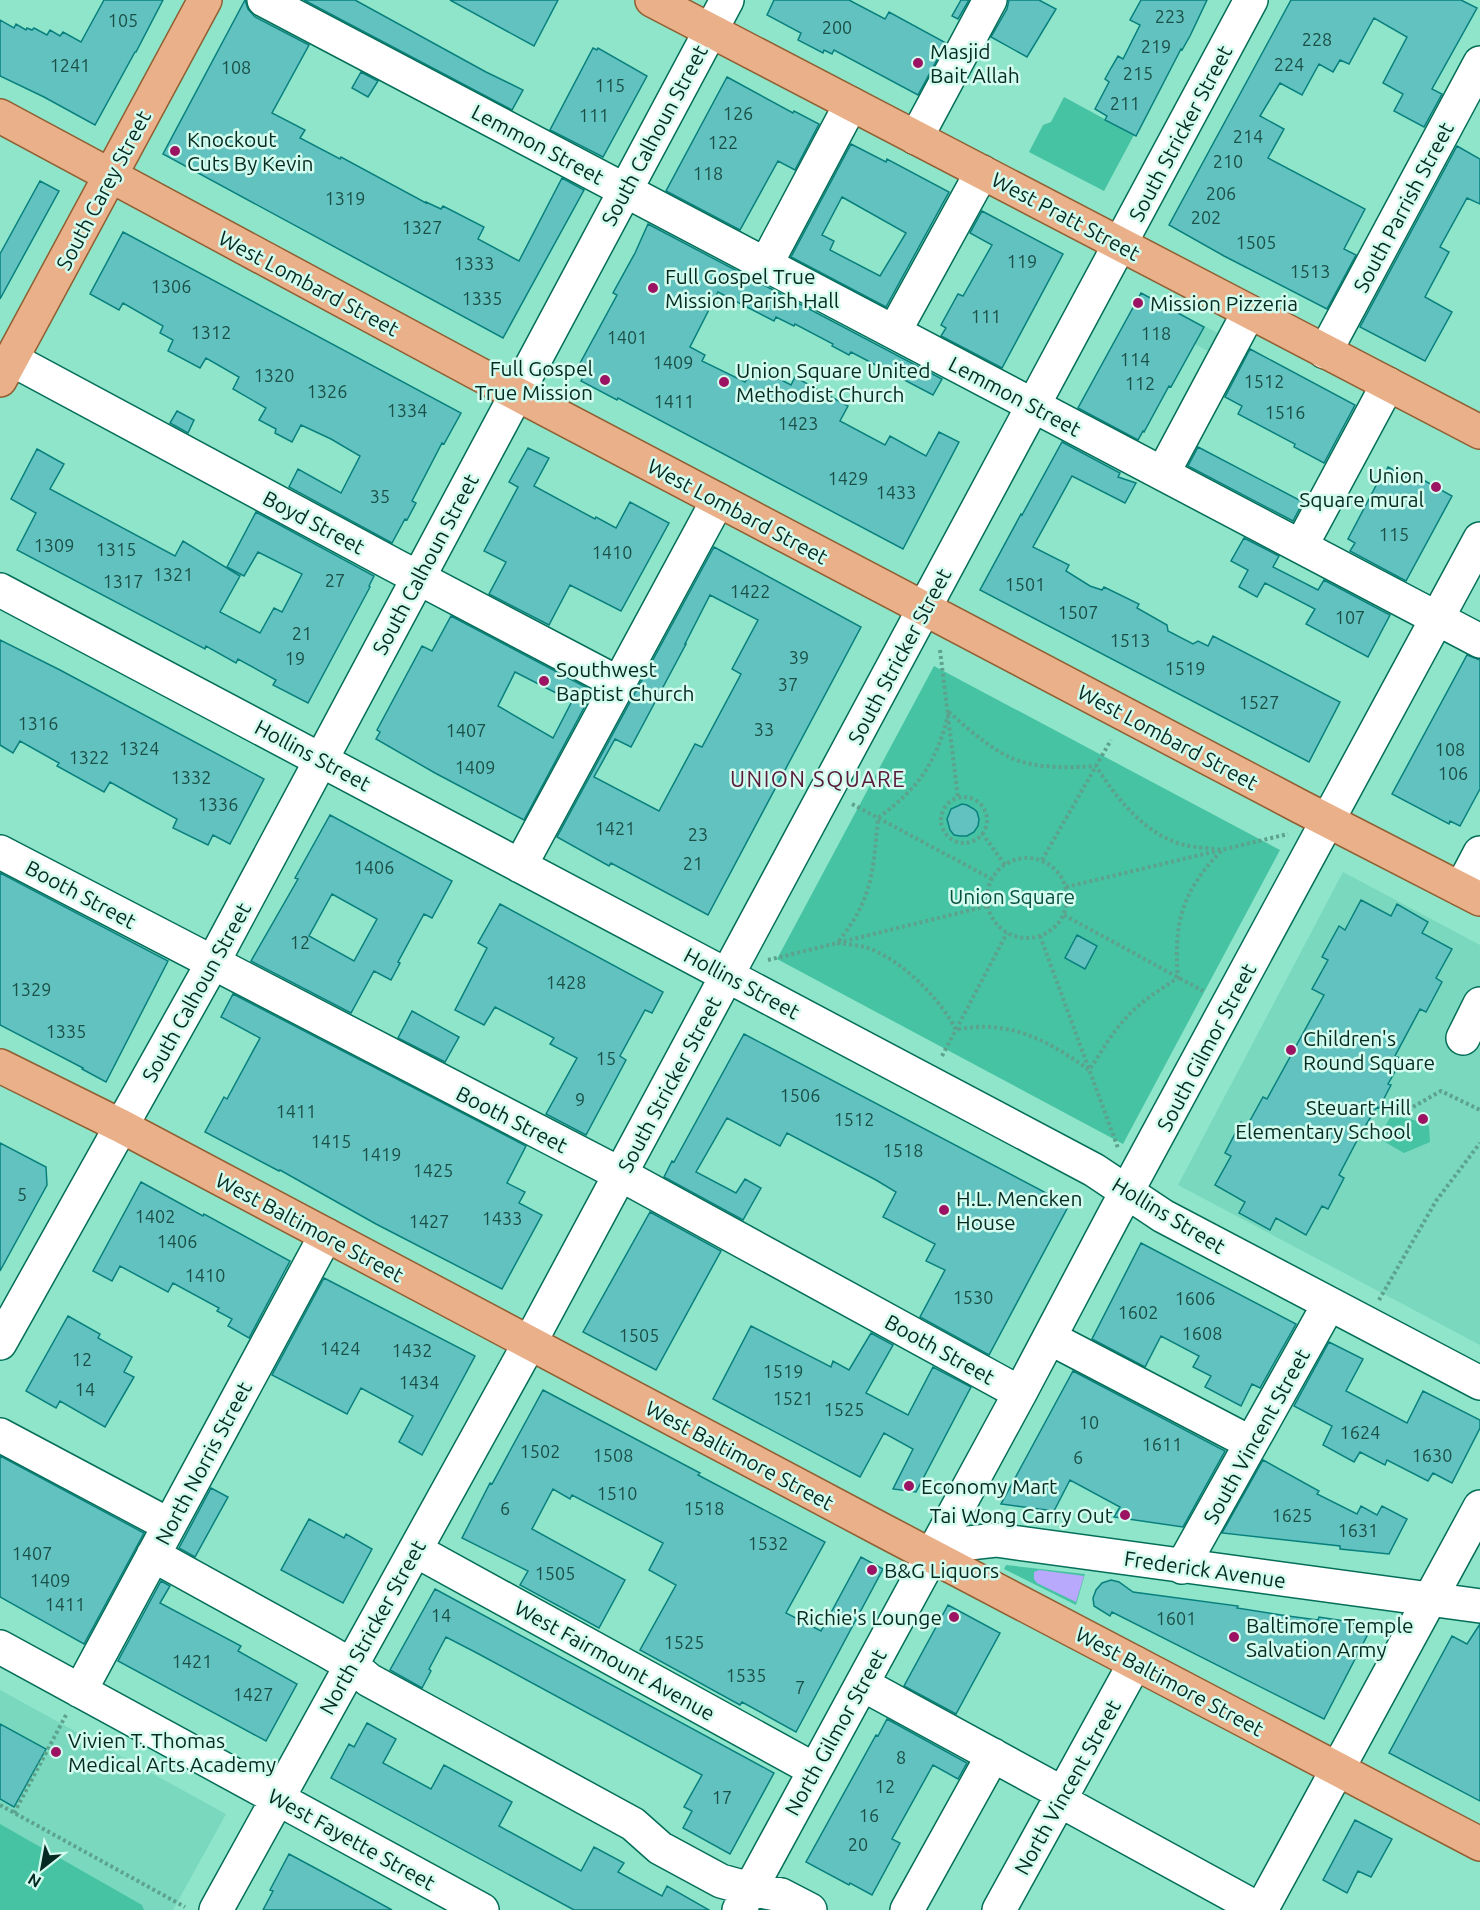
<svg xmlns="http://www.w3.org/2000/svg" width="1480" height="1910" font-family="Ubuntu,sans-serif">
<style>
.built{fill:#79d8bd}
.green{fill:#45c3a3}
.water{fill:#b9a9fc}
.building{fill:#61c2bf;stroke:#09807e;stroke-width:1.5;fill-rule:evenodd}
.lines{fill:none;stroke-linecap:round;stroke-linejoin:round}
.minor-casing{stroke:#046e58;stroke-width:36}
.major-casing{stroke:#905f32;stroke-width:36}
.path{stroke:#5da28d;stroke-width:4;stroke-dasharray:3 3;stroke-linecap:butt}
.minor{stroke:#fff;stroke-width:33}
.major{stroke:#e9b089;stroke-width:33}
.poi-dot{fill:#9d1363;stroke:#d4fcee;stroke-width:2}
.labels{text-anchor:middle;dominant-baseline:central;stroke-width:5;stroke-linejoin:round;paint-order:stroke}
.number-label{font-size:18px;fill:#1b5048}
.poi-label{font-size:21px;fill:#042a21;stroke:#d4fcee;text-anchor:start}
.street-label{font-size:21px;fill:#042a21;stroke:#d4fcee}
.park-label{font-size:21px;fill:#085040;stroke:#d4fcee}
.neighbourhood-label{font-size:22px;letter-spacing:1.5px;fill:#59193a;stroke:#d4fcee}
</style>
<rect width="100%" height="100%" fill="#8fe5ca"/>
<path class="built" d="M1141 293 1229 339 1219 357 1132 310Z
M1343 872 1480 945V1345L1178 1185Z
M0 1690 226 1814 173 1910H0Z"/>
<path class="green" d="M1064 97 1134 135 1104 191 1029 152 1043 125 1051 122Z
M934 666 1280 850 1123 1144 777 959Z
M1391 1116 1414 1120 1429 1126 1430 1142 1404 1153 1378 1138Z
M1006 1565 1085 1574 1076 1605 1004 1569Z
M0 1824 142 1905 144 1910H0Z"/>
<path class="water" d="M1039 1570 1084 1576 1076 1602 1037 1583 1034 1579V1572Z"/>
<path class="building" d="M104 0H163L136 52H135L95 125 44 97 0 76V20L14 28 16 24 26 30 27 28 32 30 34 28 47 35 50 30 60 36 63 32 81 42Z
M245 0 248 9 255 17 309 45 272 113 305 130 300 138 340 159 341 157 426 203V202L441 209 443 206 484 227 478 239 519 261 562 178 584 190 503 338 163 154Z
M304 0H355L486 72 523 90 512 110Z
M450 0H558L534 46Z
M774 0H849L885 19 889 12 946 43 918 95 834 50 832 54 824 50 823 53 798 40 801 33 767 15Z
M961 0H969L958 19 952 16Z
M1009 0H1039L1056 9 1027 57 991 37 1007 9Z
M1141 0H1207L1190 36 1182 50 1181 49 1136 136 1105 120 1107 116 1095 109 1109 82 1105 79 1111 68 1118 56 1123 59 1140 25 1130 20Z
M1291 0H1461L1477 8 1432 89 1442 94 1424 127 1394 111 1403 94 1383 83 1407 37 1374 18 1349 64 1340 60 1333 72 1319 64 1302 95 1280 83 1260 116 1284 129 1268 158 1365 209 1344 249 1356 255 1327 309 1224 256 1169 225Z
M593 48 597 50 598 48 647 76 603 157 550 130Z
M361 72 378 81 368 97 352 88Z
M727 77 793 113 794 111 819 124 795 170 778 161 740 230 666 191Z
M851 144 886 162 887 159 949 192 886 307 791 257ZM842 197 906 233 880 276 830 250 834 241 822 235Z
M1457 146 1480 159V204L1467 198 1440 247 1449 252 1425 297 1452 312 1425 361 1360 327Z
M40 181 59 191 0 299V254Z
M982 211 1063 254 1002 368 941 336 946 328 941 325 958 294 963 296 992 245 970 233Z
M648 224 942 379 933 395 851 352 849 355 832 346 833 344 795 324 794 326 776 317 774 321 718 292 690 347 705 355 702 361 745 382 754 366 791 385 795 377 848 406 840 421 885 445 890 436 926 456 939 432 959 442 903 549 618 398 617 400 581 381 586 371 578 367 617 295 613 293 635 253Z
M123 232 461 413 444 444 442 443 412 501 416 503 407 520 405 519 392 543 289 487 298 469 341 493 360 456 331 439 301 425 292 442 275 433 276 429 259 420 266 408 233 389 239 377 206 358 200 368 168 351 173 340 160 333 163 326 123 303 119 310 90 294Z
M1141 293 1204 327 1171 387 1169 386 1144 432 1143 431 1138 440 1078 408Z
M1250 349 1355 405 1324 463 1294 447 1295 444 1238 414 1242 406 1225 397Z
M177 411 194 420 188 433 170 423Z
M1062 442 1120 473 1118 477 1136 483 1125 503 1072 476 1033 547 1069 565 1066 571 1090 586 1102 590 1104 587 1139 604 1137 608 1167 625 1168 631 1193 644 1198 641 1208 646 1213 636 1340 702 1309 762 980 590 1021 514 1022 515Z
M1198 447 1303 502 1293 521 1188 466Z
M528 448 549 458 534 486 595 519 596 517 616 528 630 502 669 523 621 611 570 585 549 625 489 594 506 562 484 551 518 487 509 482Z
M37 449 64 464 50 489 175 556 183 541 240 576 220 612 260 633 274 608 282 612 302 574 258 552 244 576 227 567 256 512 374 576 369 586 370 587 308 703 273 685 276 680 238 659 236 663 206 646 205 649 17 550 36 513 11 499Z
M1388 467 1408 478 1411 473 1452 496 1406 581 1350 551 1355 543 1348 539 1380 478 1382 479Z
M1244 538 1279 556 1273 567 1318 590 1324 580 1390 615 1368 657 1306 624 1315 609 1265 583 1257 597 1239 587 1248 570 1231 561Z
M714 547 861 627 708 915 611 863 609 866 557 837ZM710 595 758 620 732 669 741 674 702 747 695 744 659 811 594 777 615 739 631 747 686 644H685Z
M451 616 593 691 524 820 435 773 376 739 380 732 377 730 422 646 432 651ZM515 672 572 701 553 738 498 706Z
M0 640 60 670 264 779 230 844 213 835 208 845 173 828 177 819 144 801 110 782 104 792 57 766 59 763 20 741 13 753 0 745Z
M1467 655 1480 660V789L1460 826 1450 821 1449 824 1392 794Z
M962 804 967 805 974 809 977 812 979 819 978 826 974 832 967 836H960L954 835 950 830 947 819 951 809Z
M330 815 452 881 432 918 424 914 398 962 400 963 391 980 374 971 351 1013 251 961 298 879 295 878ZM332 894 377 919 354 961 309 936Z
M0 873 168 961 106 1082 82 1069 83 1068 0 1025Z
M1361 900 1391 916 1397 904 1428 922 1422 933 1452 949 1436 978 1442 982 1426 1012 1420 1009 1395 1056 1402 1059 1388 1084 1391 1085 1379 1108 1377 1107 1362 1131 1339 1175 1344 1178 1328 1209 1322 1206 1306 1235 1276 1218 1270 1230 1239 1213 1245 1202 1215 1185 1231 1156 1225 1153 1241 1122 1247 1126 1263 1097 1267 1099 1324 995 1312 989 1328 960 1322 957 1339 926 1345 930Z
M500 904 663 992 652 1013 645 1010 620 1056 626 1060 586 1135 546 1114 577 1058 550 1044 554 1038 495 1007 484 1025 455 1010 487 948 478 943Z
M1077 935 1097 946 1085 969 1065 958Z
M233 994 526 1146 507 1183 525 1192 519 1203 542 1215 502 1289 376 1224 280 1170 279 1171 205 1132 224 1097 227 1099 260 1038 221 1017Z
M412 1011 459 1037 445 1062 398 1038Z
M744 1034 1069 1205 989 1355 920 1317 945 1270 926 1261 935 1244 883 1217 896 1192 876 1180 787 1133 780 1146 727 1118 696 1172 736 1193 745 1179 761 1188 743 1220 664 1177 672 1161 674 1162Z
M0 1143 46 1167 47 1185 0 1271Z
M141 1182 203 1216 204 1214 290 1261 249 1338 228 1326 232 1319 217 1311 219 1308 173 1283 168 1292 120 1266 112 1281 93 1271Z
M650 1212 721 1251 656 1370 583 1332Z
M1141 1243 1296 1324 1260 1388 1252 1384 1241 1406 1205 1387 1211 1376 1193 1367 1199 1356 1161 1336 1145 1367 1092 1339Z
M324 1278 475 1356 422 1455 399 1442 413 1416 361 1388 347 1414 272 1375Z
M68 1316 100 1334 98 1338 132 1357 124 1372 134 1377 105 1427 60 1401 56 1408 26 1391Z
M751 1326 831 1367 833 1361 849 1370 871 1333 893 1345 866 1393 908 1415 933 1367 971 1387 916 1492 893 1489 913 1449 884 1433 860 1477 713 1399Z
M1329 1342 1363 1359 1346 1391 1407 1423 1423 1391 1480 1420V1428L1452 1483 1433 1473 1428 1481 1387 1460 1385 1465 1360 1452 1354 1462 1323 1445 1332 1426 1294 1406Z
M1073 1371 1225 1451 1183 1527 1114 1517 1120 1507 1070 1480 1054 1511 1001 1504Z
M543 1390 700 1473 698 1475 825 1542 786 1613 821 1631 861 1557 883 1569 796 1732 742 1702 740 1705 640 1650 676 1585 649 1570 663 1543 572 1495 570 1499 553 1489 532 1529 625 1580 599 1628 520 1585 528 1571 462 1538 490 1483 492 1484Z
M0 1456 144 1533 84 1644 0 1597Z
M1263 1460 1319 1491 1317 1494 1357 1514 1361 1506 1377 1515 1382 1506 1407 1519 1389 1554 1340 1549V1546L1222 1533Z
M211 1488 228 1497 195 1557 179 1548Z
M309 1519 344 1538 346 1534 372 1549 343 1603 281 1570Z
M1111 1580 1119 1582 1133 1592 1238 1606 1237 1608 1288 1616 1318 1620 1319 1617 1351 1622 1369 1632 1324 1719 1112 1612 1110 1616 1094 1606 1093 1598 1096 1590 1102 1583Z
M161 1581 170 1586 160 1603 241 1646 238 1651 297 1684 266 1741 118 1661Z
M435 1589 774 1773 730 1854 683 1828 692 1811 684 1807 702 1775 475 1652 446 1637 429 1669 431 1671 422 1688 390 1670Z
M948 1605 1000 1633 956 1714 904 1686Z
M1480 1624V1801L1389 1753 1452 1636 1467 1644Z
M887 1719 967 1763 958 1779 933 1765 892 1839 900 1843 872 1895 850 1883 849 1885 806 1862 876 1735 878 1736Z
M367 1723 396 1739 383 1763 431 1789 444 1765 512 1802 499 1826 581 1871 594 1847 624 1863 618 1872 662 1896 667 1886 709 1910H574L331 1778 349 1744 354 1747Z
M0 1724 46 1749 14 1807 0 1799Z
M1355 1820 1392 1839 1371 1877 1358 1871 1347 1893 1323 1880Z
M289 1854 330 1876 392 1910H263L273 1891 270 1890Z"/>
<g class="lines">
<defs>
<path id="minor" d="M264 0 1480 641
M916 138 990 0
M766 264 851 104
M894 332 982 172
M1325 352 1480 63
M11 359 394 565 618 683
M1163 473 1249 312
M1301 546 1388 384
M0 590 1094 1170 1163 1216 1480 1383
M0 852 620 1174 1020 1393
M520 866 718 500
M1461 889 1480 853
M1463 1038 1480 1004
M1050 1338 1251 1443
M0 1343 212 964 727 0
M0 1435 169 1525
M415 1550 815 1770
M153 1555 325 1650 351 1665 369 1680 633 1824 660 1848 721 1881 750 1889 781 1895 810 1910
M932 1555 969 1543 996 1540 1480 1606
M1182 1567 1329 1304
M0 1647 482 1910
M862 1684 1062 1793
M80 1691 326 1235
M1059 1800 1260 1910
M216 1910 529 1344 1251 0
M739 1910 1020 1393 1113 1217 1480 539
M907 1910 993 1755
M999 1910 1135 1663
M1261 1910 1480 1507"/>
<path id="major" d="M652 0 1480 432
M0 116 477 373 1301 807 1480 899
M0 380 205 0
M0 1066 121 1126 886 1532 1480 1844"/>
</defs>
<use href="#minor" class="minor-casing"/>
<use href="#major" class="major-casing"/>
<path class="path" d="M940 650 958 798
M949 712C967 728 987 746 1009 757 1035 769 1068 768 1096 766 1116 798 1146 836 1185 845 1197 848 1210 848 1222 850 1183 890 1173 922 1178 978 1159 990 1140 1002 1125 1019 1111 1034 1101 1053 1089 1070 1050 1041 1006 1018 956 1030 940 998 900 958 865 947 856 945 846 944 837 943 873 900 873 871 878 818 920 787 936 763 949 712Z
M941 820a23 23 0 1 1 46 0a23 23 0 1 1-46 0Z
M852 804 992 879
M982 833 1005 865
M987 898a40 40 0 1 1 80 0a40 40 0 1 1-80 0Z
M1042 860 1111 740
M1066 887 1288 834
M1064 915 1203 991
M1040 936 1118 1148
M768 960 987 906
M942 1056 1007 933
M1413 1107 1441 1091 1480 1110
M1379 1300 1436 1201 1480 1143
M0 1805 185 1907
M14 1813 66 1715"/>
<use href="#minor" class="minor"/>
<use href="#major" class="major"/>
</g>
<g class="poi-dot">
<circle cx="918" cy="63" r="6"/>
<circle cx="175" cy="151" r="6"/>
<circle cx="653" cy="288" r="6"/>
<circle cx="1138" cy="303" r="6"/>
<circle cx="605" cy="380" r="6"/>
<circle cx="724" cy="382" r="6"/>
<circle cx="1436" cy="487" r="6"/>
<circle cx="544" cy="681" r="6"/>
<circle cx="1291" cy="1050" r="6"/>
<circle cx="1423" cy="1119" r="6"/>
<circle cx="944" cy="1210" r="6"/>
<circle cx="909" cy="1486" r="6"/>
<circle cx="1125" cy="1515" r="6"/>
<circle cx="872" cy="1570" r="6"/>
<circle cx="954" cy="1617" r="6"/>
<circle cx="1234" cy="1637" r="6"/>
<circle cx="56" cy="1752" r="6"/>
</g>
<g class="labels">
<g class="number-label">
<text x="1170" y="16">223</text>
<text x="123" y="20">105</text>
<text x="837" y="27">200</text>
<text x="1317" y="39">228</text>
<text x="1156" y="46">219</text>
<text x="1289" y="64">224</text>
<text x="70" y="65">1241</text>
<text x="236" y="67">108</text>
<text x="1138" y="73">215</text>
<text x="610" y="85">115</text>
<text x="1125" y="103">211</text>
<text x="738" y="113">126</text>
<text x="594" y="115">111</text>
<text x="1248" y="136">214</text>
<text x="723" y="142">122</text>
<text x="1228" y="161">210</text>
<text x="708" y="173">118</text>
<text x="1221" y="193">206</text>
<text x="345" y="198">1319</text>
<text x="1206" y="217">202</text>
<text x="422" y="227">1327</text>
<text x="1256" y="242">1505</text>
<text x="1022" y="261">119</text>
<text x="474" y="263">1333</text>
<text x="1310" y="271">1513</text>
<text x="171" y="286">1306</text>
<text x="482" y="298">1335</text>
<text x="986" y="316">111</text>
<text x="211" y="332">1312</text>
<text x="1156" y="333">118</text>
<text x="627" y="337">1401</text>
<text x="1135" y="359">114</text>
<text x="673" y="362">1409</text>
<text x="274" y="375">1320</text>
<text x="1264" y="381">1512</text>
<text x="1140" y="383">112</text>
<text x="327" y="391">1326</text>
<text x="674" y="401">1411</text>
<text x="407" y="410">1334</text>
<text x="1285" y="412">1516</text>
<text x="798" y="423">1423</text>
<text x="848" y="478">1429</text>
<text x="896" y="492">1433</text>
<text x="380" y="496">35</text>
<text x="1394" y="534">115</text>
<text x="54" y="545">1309</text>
<text x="116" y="549">1315</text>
<text x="612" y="552">1410</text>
<text x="173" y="574">1321</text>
<text x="335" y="580">27</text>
<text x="123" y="581">1317</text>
<text x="1025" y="584">1501</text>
<text x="750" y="591">1422</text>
<text x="1078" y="612">1507</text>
<text x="1350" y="617">107</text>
<text x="302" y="633">21</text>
<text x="1130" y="640">1513</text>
<text x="799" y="657">39</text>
<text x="295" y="658">19</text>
<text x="1185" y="668">1519</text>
<text x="788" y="684">37</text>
<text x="1259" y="702">1527</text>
<text x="38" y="723">1316</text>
<text x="764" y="729">33</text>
<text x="466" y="730">1407</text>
<text x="139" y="748">1324</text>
<text x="1450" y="749">108</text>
<text x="89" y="757">1322</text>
<text x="475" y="767">1409</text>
<text x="1453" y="773">106</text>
<text x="191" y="777">1332</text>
<text x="218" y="804">1336</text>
<text x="615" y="828">1421</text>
<text x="698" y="834">23</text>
<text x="693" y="863">21</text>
<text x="374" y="867">1406</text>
<text x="300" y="942">12</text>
<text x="566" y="982">1428</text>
<text x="31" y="989">1329</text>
<text x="66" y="1031">1335</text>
<text x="606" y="1058">15</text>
<text x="800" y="1095">1506</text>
<text x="580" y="1099">9</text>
<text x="296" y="1111">1411</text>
<text x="854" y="1119">1512</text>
<text x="331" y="1141">1415</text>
<text x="903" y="1150">1518</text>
<text x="381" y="1154">1419</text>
<text x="433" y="1170">1425</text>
<text x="22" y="1194">5</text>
<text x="155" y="1216">1402</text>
<text x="502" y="1218">1433</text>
<text x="429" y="1221">1427</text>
<text x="177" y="1241">1406</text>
<text x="205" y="1275">1410</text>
<text x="973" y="1297">1530</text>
<text x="1195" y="1298">1606</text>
<text x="1138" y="1312">1602</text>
<text x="1202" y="1333">1608</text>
<text x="639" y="1335">1505</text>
<text x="340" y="1348">1424</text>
<text x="412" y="1350">1432</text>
<text x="82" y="1359">12</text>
<text x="783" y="1371">1519</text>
<text x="419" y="1382">1434</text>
<text x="85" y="1389">14</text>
<text x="793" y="1398">1521</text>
<text x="844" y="1409">1525</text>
<text x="1089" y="1422">10</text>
<text x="1360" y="1432">1624</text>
<text x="1162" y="1444">1611</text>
<text x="540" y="1451">1502</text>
<text x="613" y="1455">1508</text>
<text x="1432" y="1455">1630</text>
<text x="1078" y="1457">6</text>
<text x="617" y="1493">1510</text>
<text x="505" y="1508">6</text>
<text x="704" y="1508">1518</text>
<text x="1292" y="1515">1625</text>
<text x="1358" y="1530">1631</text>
<text x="768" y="1543">1532</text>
<text x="32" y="1553">1407</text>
<text x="555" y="1573">1505</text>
<text x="50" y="1580">1409</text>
<text x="65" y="1604">1411</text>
<text x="441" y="1615">14</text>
<text x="1176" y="1618">1601</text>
<text x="684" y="1642">1525</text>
<text x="192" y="1661">1421</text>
<text x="746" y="1675">1535</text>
<text x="800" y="1687">7</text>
<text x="253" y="1694">1427</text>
<text x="901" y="1757">8</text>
<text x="885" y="1786">12</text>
<text x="722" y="1797">17</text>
<text x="869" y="1815">16</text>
<text x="858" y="1844">20</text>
</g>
<g class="poi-label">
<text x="930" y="51">Masjid<tspan x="930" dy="24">Bait Allah</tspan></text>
<text x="187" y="139">Knockout<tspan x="187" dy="24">Cuts By Kevin</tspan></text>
<text x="665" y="276">Full Gospel True<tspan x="665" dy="24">Mission Parish Hall</tspan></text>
<text x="1150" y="303">Mission Pizzeria</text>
<text x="593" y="368" text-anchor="end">Full Gospel<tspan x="593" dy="24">True Mission</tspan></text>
<text x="736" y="370">Union Square United<tspan x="736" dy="24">Methodist Church</tspan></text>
<text x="1424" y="475" text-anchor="end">Union<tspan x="1424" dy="24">Square mural</tspan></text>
<text x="556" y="669">Southwest<tspan x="556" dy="24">Baptist Church</tspan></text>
<text x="1303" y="1038">Children's<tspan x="1303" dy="24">Round Square</tspan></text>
<text x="1411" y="1107" text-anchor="end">Steuart Hill<tspan x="1411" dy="24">Elementary School</tspan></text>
<text x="956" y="1198">H.L. Mencken<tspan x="956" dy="24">House</tspan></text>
<text x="921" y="1486">Economy Mart</text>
<text x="1113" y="1515" text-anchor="end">Tai Wong Carry Out</text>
<text x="884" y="1570">B&amp;G Liquors</text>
<text x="942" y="1617" text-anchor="end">Richie's Lounge</text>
<text x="1246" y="1625">Baltimore Temple<tspan x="1246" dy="24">Salvation Army</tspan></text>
<text x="68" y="1740">Vivien T. Thomas<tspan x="68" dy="24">Medical Arts Academy</tspan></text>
</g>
<g class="street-label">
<text transform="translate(1180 133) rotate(-62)">South Stricker Street</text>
<text transform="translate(654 135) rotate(-62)">South Calhoun Street</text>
<text transform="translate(538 144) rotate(28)">Lemmon Street</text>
<text transform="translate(103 190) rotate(-62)">South Carey Street</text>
<text transform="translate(1403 207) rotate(-62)">South Parrish Street</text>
<text transform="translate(1066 216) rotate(28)">West Pratt Street</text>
<text transform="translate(309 283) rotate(28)">West Lombard Street</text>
<text transform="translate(1015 396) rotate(28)">Lemmon Street</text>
<text transform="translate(738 511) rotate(28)">West Lombard Street</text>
<text transform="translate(314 522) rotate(28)">Boyd Street</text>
<text transform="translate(425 564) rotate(-62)">South Calhoun Street</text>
<text transform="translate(899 656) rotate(-62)">South Stricker Street</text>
<text transform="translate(1168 737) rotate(28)">West Lombard Street</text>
<text transform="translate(313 755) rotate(28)">Hollins Street</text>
<text transform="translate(81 894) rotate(28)">Booth Street</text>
<text transform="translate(742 983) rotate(28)">Hollins Street</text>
<text transform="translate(196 992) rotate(-61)">South Calhoun Street</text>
<text transform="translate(1206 1047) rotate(-62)">South Gilmor Street</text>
<text transform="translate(669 1084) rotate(-62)">South Stricker Street</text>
<text transform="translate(512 1119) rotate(27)">Booth Street</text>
<text transform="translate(1169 1215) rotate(31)">Hollins Street</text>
<text transform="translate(310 1227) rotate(28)">West Baltimore Street</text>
<text transform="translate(940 1349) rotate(29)">Booth Street</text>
<text transform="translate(1256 1436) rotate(-61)">South Vincent Street</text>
<text transform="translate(740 1455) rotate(28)">West Baltimore Street</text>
<text transform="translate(203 1463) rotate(-62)">North Norris Street</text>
<text transform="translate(1205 1569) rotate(8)">Frederick Avenue</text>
<text transform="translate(372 1627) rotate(-61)">North Stricker Street</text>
<text transform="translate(615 1660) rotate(29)">West Fairmount Avenue</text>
<text transform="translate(1170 1681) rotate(28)">West Baltimore Street</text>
<text transform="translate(835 1732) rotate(-61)">North Gilmor Street</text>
<text transform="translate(1067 1787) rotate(-61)">North Vincent Street</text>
<text transform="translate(352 1839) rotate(29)">West Fayette Street</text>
</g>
<g class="park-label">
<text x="1012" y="896">Union Square</text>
</g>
<g class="neighbourhood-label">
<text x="818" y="778">UNION SQUARE</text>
</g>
</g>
<g transform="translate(42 1868) rotate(211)" stroke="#d4fcee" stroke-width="4.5" paint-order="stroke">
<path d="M0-4.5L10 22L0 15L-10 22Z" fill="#042a21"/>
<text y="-9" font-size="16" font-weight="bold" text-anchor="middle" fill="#042a21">N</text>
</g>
</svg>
